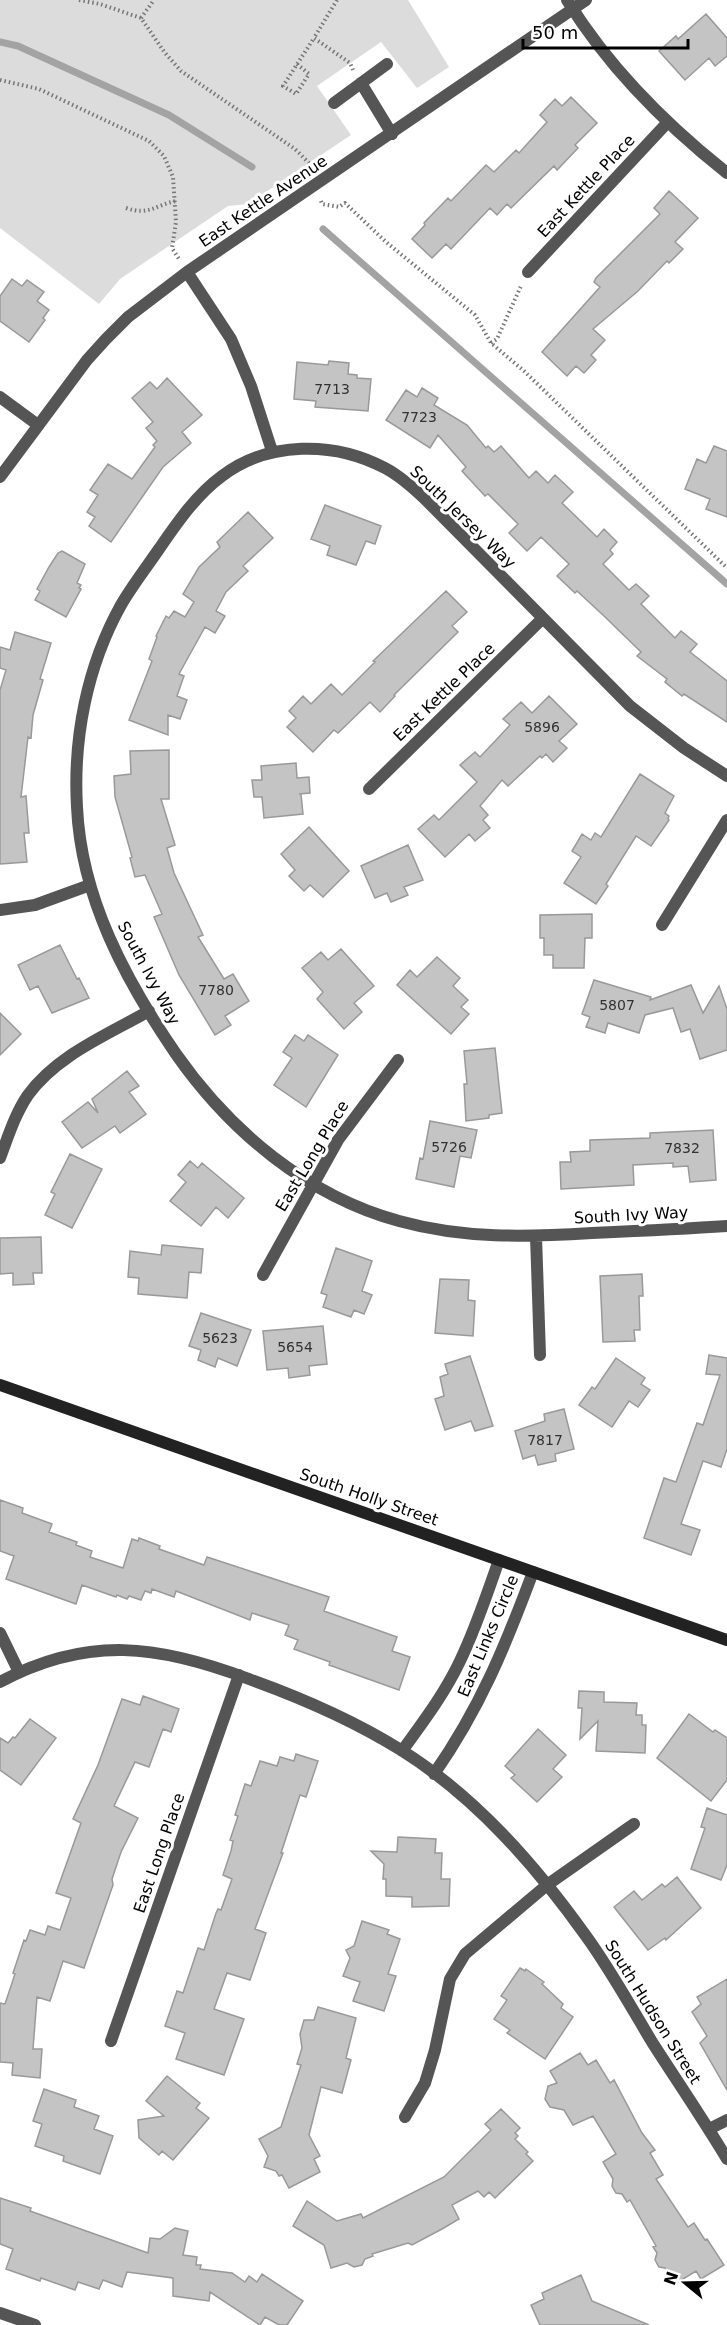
<svg xmlns="http://www.w3.org/2000/svg" width="727" height="2325" font-family="'DejaVu Sans',sans-serif">
<style>
.green{fill:#dcdcdc}
.lines{fill:none;stroke-linecap:round;stroke-linejoin:round}
.stream{stroke:#a3a3a3;stroke-width:7}
.building{fill:#c4c4c4;stroke:#999;stroke-width:1.5}
.path{stroke:#777;stroke-width:4;stroke-dasharray:1.5 3;stroke-linecap:butt}
.lane{stroke:#555;stroke-width:12}
.street{stroke:#555;stroke-width:12}
.secondary{stroke:#222;stroke-width:12}
.labels{text-anchor:middle;dominant-baseline:central;stroke-width:6;stroke-linejoin:round;paint-order:stroke}
.number-label{font-size:14px;fill:#313131}
.street-label{font-size:16px;fill:#000;stroke:#fff}
</style>
<rect width="100%" height="100%" fill="#fff"/>
<path class="green" d="M0 0H408L449 67 417 88 381 42 317 86 351 135 248 204 228 206 120 279 99 304 0 228Z"/>
<g class="lines">
<path class="stream" d="M0 42 18 46 169 115 252 167
M323 229 727 584"/>
</g>
<path class="building" d="M706 14 727 38V56L715 66 709 58 685 80 659 51 676 36 678 39Z
M571 97 597 123 575 145 578 148 557 170 554 166 511 208 507 204 497 215 490 208 451 249 446 244 432 258 412 239 425 225 424 223 448 198 451 201 486 165 494 172 516 150 519 153 547 122 540 115 555 99 562 106Z
M669 191 698 218 675 242 683 249 669 263 667 261 638 291 593 329 605 340 591 355 596 360 584 373 576 366 567 376 542 352 600 287 594 282 596 278 660 214 654 208Z
M12 279 22 286 27 280 44 292 37 301 49 310 43 318 45 320 29 342 0 321V296Z
M329 361 349 363 348 374 357 375V378L371 379 368 411 315 407 316 401 294 399 297 362 328 365Z
M167 378 202 415 182 432 191 443 163 467 111 542 89 526 95 517 87 512 98 495 90 490 108 464 132 479 155 447 153 445 157 441 146 428 153 422 132 398 150 382 157 389Z
M422 388 438 398 434 405 467 425 486 448 488 446 494 452 501 446 529 478 536 471 548 483 555 475 573 492 562 503 597 537 604 529 617 542 610 550 613 554 603 564 629 590 636 584 649 596 641 604 675 638 681 631 697 644 690 652 727 681V722L684 694 682 696 665 682 667 679 637 656 641 652 604 616 577 591 575 593 557 576 569 564 541 537 527 551 509 533 518 524 488 494 485 496 462 471 466 467 438 435 430 448 386 420 406 390 417 397Z
M714 446 727 451V517L706 509 710 499 685 489 697 459 706 463Z
M325 505 381 526 375 544 366 541 356 565 327 555 330 546 311 539Z
M248 512 273 538 243 566 248 571 226 592 216 611 225 616 215 633 205 627 179 674 184 676 177 696 187 700 180 719 168 715V735L129 720 152 661 149 659 157 637 156 636 166 616 169 618 174 611 185 617 194 602 183 594 199 567 220 547 217 542Z
M62 551 85 564 77 583 81 585 79 588 81 589 66 617 35 600 40 591 37 589 49 567 58 553Z
M446 591 467 612 452 626 458 632 394 695 395 696 380 712 370 702 338 733 334 730 313 752 287 727 296 718 289 711 303 696 311 704 331 684 342 695 375 662 373 661Z
M15 632 51 643 40 679 43 680 33 715 31 738 28 737 21 797 26 796 29 833H24L27 862 0 864V690L6 670 0 668V647L10 650Z
M549 696 577 724 559 741 567 748 553 762 546 754 542 758 540 756 508 786 502 780 480 806 488 815 483 820 490 828 475 841 469 834 445 857 418 829 434 815 439 820 477 782 460 765 475 752 480 757 497 739 510 725 503 719 521 702 532 713Z
M169 750V799H161L175 845 167 848 174 873 203 935 198 937 224 979 233 974 249 1001 225 1016 231 1025 215 1035 179 975 154 917 162 914 145 875 135 877 130 858 132 857 115 797 114 776 131 774 130 751Z
M296 763 297 778 309 777 310 793 299 794H301L303 814 264 818 262 797H254L252 780H262L261 766Z
M640 774 674 796 665 813 669 816 668 819 669 820 651 846 636 836 606 884 608 886 596 904 564 883 581 857 572 851 582 834 591 840 595 833 601 837Z
M309 827 349 871 323 897 310 885 304 891 289 876 295 870 281 854Z
M408 845 423 880 404 887 408 895 391 902 387 893 375 898 361 866Z
M592 914V938H585L584 968H553V955H544V938H540V915Z
M60 945 77 979 79 978 89 998 52 1013 38 986 30 990 18 965Z
M341 949 374 986 354 1003 362 1012 344 1029 317 999 323 992 302 968 321 952 328 960Z
M437 957 460 978 453 986 468 1000 461 1007 469 1014 451 1034 397 985 410 970 417 977Z
M594 980 651 997 650 1000 691 985 703 1013 719 986 727 1009V1050L700 1059 690 1029 681 1032 673 1008 645 1015 639 1033 608 1023 605 1033 586 1027 590 1017 582 1014Z
M0 1013 21 1034 0 1055Z
M295 1035 304 1041 308 1035 338 1055 306 1107 274 1085 292 1058 283 1052Z
M495 1048 502 1113 489 1115V1118L466 1121 464 1084H467L464 1051Z
M127 1071 139 1086 129 1092 146 1114 120 1133 115 1126 82 1148 62 1122 88 1102 98 1113 92 1099Z
M430 1121 477 1130 471 1158 460 1156 454 1187 416 1179 420 1158 423 1159Z
M713 1130 716 1180 690 1182 688 1166 673 1167V1163L633 1165 634 1185 561 1189 560 1162H571L570 1152 590 1151V1140L650 1138V1133Z
M70 1154 102 1169 72 1228 45 1215 55 1194 51 1192Z
M190 1161 198 1168 202 1163 244 1198 228 1218 216 1207 201 1226 170 1201 186 1182 178 1175Z
M41 1237 42 1273H33L34 1284 13 1285V1273L0 1274V1238Z
M162 1245 203 1249 201 1273 189 1272 187 1298 138 1294 139 1278 128 1277 130 1251 161 1255Z
M336 1248 372 1261 362 1291 372 1295 364 1314 354 1310 351 1317 323 1307 327 1295 321 1293Z
M642 1274 643 1296H639L640 1330H634L635 1341 603 1342 600 1276Z
M440 1279 469 1280 468 1300 475 1301 473 1336 435 1333Z
M201 1313 251 1330 237 1366 218 1358 215 1367 198 1360 201 1350 189 1346Z
M323 1326 327 1364 309 1366 310 1375 289 1378 288 1368 267 1370 263 1331Z
M709 1355 727 1358V1449L721 1467 703 1461 681 1524 700 1530 691 1555 644 1538 664 1478 676 1482 697 1423 703 1425 720 1375 706 1374Z
M470 1356 493 1426 475 1431 471 1421 445 1430 435 1399 444 1396 440 1377 448 1374 445 1364Z
M616 1358 645 1378 641 1384 650 1390 638 1407 629 1401 612 1427 579 1405 592 1387 595 1389Z
M564 1409 574 1449 555 1454 556 1461 538 1465 535 1455 523 1459 515 1431 545 1421 544 1414Z
M0 1500 23 1508 22 1513 52 1524 49 1532 77 1542 76 1545 92 1551 90 1557 123 1568 132 1539 138 1541 139 1538 160 1546 159 1549 204 1565 207 1557 329 1597 324 1611 397 1637 392 1651 410 1657 399 1690 329 1665 330 1662 294 1649 298 1640 285 1635 289 1625 252 1613 250 1620 176 1591 174 1597 152 1589 151 1593 145 1591 141 1600 129 1596 127 1599 117 1595 116 1597 82 1585 76 1604 6 1579 14 1556 0 1551Z
M579 1691 604 1692V1702L637 1703 636 1715H642V1725H646L645 1753 596 1751 598 1721 580 1739 582 1708H578Z
M143 1696 179 1709 171 1732 163 1729 149 1767 135 1762 114 1806 138 1818 121 1852 112 1879 113 1885 84 1968 63 1961 50 2001 37 1997 33 2049H42L40 2078 12 2075 13 2063 0 2062V2003L5 2004 15 1974 13 1973 24 1940 26 1941 30 1930 45 1935 48 1926 60 1930 71 1898 56 1893 81 1823 73 1819 98 1765 122 1699 140 1705Z
M689 1714 713 1732 715 1730 727 1738V1780L711 1801 657 1758Z
M30 1719 56 1738 21 1785 0 1770V1738L8 1743 13 1737 15 1738Z
M538 1729 566 1755 553 1769 562 1777 537 1802 511 1778 515 1775 505 1766Z
M296 1754 318 1761 306 1797 300 1795 281 1853H283L255 1929 266 1933 250 1980 227 1973 214 2009 244 2019 224 2075 176 2059 185 2033 165 2026 177 1991 183 1993 198 1948 204 1950 216 1913 218 1909 221 1910 232 1879 223 1875 231 1851 233 1841 230 1840 238 1816 235 1815 245 1784 251 1786 260 1761 277 1766 280 1757 294 1761Z
M707 1808 727 1815V1865L721 1880 691 1869 705 1828 701 1827Z
M398 1837 436 1839 435 1853H442L441 1879H450L449 1906 412 1907V1897L386 1896V1879H383L384 1864 371 1851 397 1852Z
M677 1877 701 1908 666 1940 665 1938 648 1950 614 1907 634 1891 642 1900 662 1884 665 1887Z
M362 1921 389 1930 387 1934 400 1939 388 1974 396 1976 384 2011 353 2001 360 1982 343 1976 350 1958 346 1950 354 1946Z
M520 1968 525 1971 526 1969 544 1982 542 1984 563 2004 561 2008 573 2017 545 2059 507 2033 510 2030 494 2019 507 2000 501 1996Z
M727 1979V2090L700 2043 707 2036 692 2012 701 2004 697 1997Z
M318 2007 356 2018 346 2058 351 2060 342 2093 321 2087 309 2135 320 2156 314 2159 320 2172 289 2188 282 2175 279 2176 276 2171 264 2167 268 2156 259 2139 281 2127 301 2065 297 2064 302 2048 300 2034 304 2020H314Z
M580 2053 588 2065 596 2060 610 2083 614 2080 642 2133 655 2150 650 2153 663 2175 656 2179 688 2227 694 2223 705 2240 707 2239 724 2265 701 2279 696 2271 675 2284 665 2268 659 2267 655 2260 657 2253 653 2247 656 2246 630 2200 627 2202 622 2194 616 2193 612 2186 613 2179 603 2162 616 2154 593 2116 573 2125 564 2110 550 2107 545 2099 548 2086 557 2083 550 2071Z
M167 2076 200 2103 196 2108 209 2118 173 2160 162 2151 159 2155 139 2138 138 2120 164 2116 146 2101Z
M44 2089 76 2100 74 2107 99 2116 94 2129 113 2136 100 2174 63 2161 64 2156 35 2146 42 2124 33 2121Z
M501 2109 520 2128 515 2133 518 2136 515 2139 528 2152 526 2154 533 2161 495 2198 489 2192 484 2197 478 2191 452 2205 459 2219 442 2229 412 2245 408 2243 372 2254 373 2256 365 2259 362 2265 354 2267 347 2263 331 2268 324 2245 293 2226 307 2201 337 2221 361 2214 363 2218 444 2177 491 2130 485 2124Z
M0 2198 31 2208 30 2211 148 2253 150 2238 160 2239 175 2228 188 2231 183 2255 197 2257 196 2265H201L200 2269 232 2273 245 2282 249 2276 257 2282 262 2274 303 2301 287 2325H279L265 2317 260 2325 210 2292 209 2301 173 2296V2278L127 2272 122 2287 103 2280 99 2289 78 2282 75 2290 41 2278 40 2281 6 2269 13 2249 0 2244Z
M581 2275 592 2301 649 2325H540L531 2305 544 2299 542 2293Z"/>
<g class="lines">
<path class="path" d="M79 0 100 4 141 18 165 53 181 71 295 149 310 164 311 168
M337 0 314 38 350 63 353 70
M141 18 154 0
M297 64 309 74 296 94 283 86 314 38
M0 80 39 89 149 141 164 156 173 177 176 222 172 248 179 259
M321 201 322 204 339 207 345 203 386 242 475 315 491 343 524 371 727 568
M126 208C149 216 155 205 176 201
M491 343 497 339 521 286"/>
<path class="lane" d="M361 83 392 134
M334 103 387 64"/>
<path class="street" d="M567 0C609 68 664 123 727 173
M187 272 231 339 251 386 272 451
M528 272 667 123
M0 397 38 425
M0 477 87 360 106 339 128 317 187 272 586 0
M727 776 684 748 630 706 431 505C417 491 402 477 385 468 334 441 268 441 222 476 196 495 177 523 159 549 146 568 132 586 121 605 87 666 73 738 77 807 81 898 126 981 176 1054 230 1131 307 1196 399 1221 464 1239 526 1237 592 1233 637 1231 682 1229 727 1226
M369 789 542 619
M0 910 35 905 90 885
M662 925 727 820
M0 1158C8 1137 15 1114 28 1095 57 1055 107 1035 149 1011
M536 1236 540 1355
M263 1275 338 1140 398 1060
M0 1633 19 1672
M0 1682C88 1635 159 1645 249 1679 302 1698 353 1720 401 1750 476 1797 535 1865 586 1936 610 1969 631 2007 652 2042 677 2081 703 2119 727 2159
M402 1751C423 1722 445 1693 460 1661 476 1628 487 1594 499 1560
M434 1774C480 1708 505 1647 533 1572
M111 2041 239 1675
M405 2117 425 2083 435 2050 450 1979 465 1954 547 1885 634 1824
M709 2129 727 2120
M0 2313 35 2325"/>
<path class="secondary" d="M0 1385 727 1640"/>
</g>
<g class="labels">
<g class="number-label">
<text x="332" y="389">7713</text>
<text x="419" y="417">7723</text>
<text x="542" y="727">5896</text>
<text x="216" y="990">7780</text>
<text x="617" y="1005">5807</text>
<text x="449" y="1147">5726</text>
<text x="682" y="1148">7832</text>
<text x="220" y="1338">5623</text>
<text x="295" y="1347">5654</text>
<text x="545" y="1440">7817</text>
</g>
<g class="street-label">
<text transform="translate(586 186) rotate(-47)">East Kettle Place</text>
<text transform="translate(263 201) rotate(-34)">East Kettle Avenue</text>
<text transform="translate(463 517) rotate(44)">South Jersey Way</text>
<text transform="translate(444 692) rotate(-44)">East Kettle Place</text>
<text transform="translate(149 973) rotate(62)">South Ivy Way</text>
<text transform="translate(312 1156) rotate(-59)">East Long Place</text>
<text transform="translate(631 1215) rotate(-3)">South Ivy Way</text>
<text transform="translate(369 1497) rotate(19)">South Holly Street</text>
<text transform="translate(488 1636) rotate(-67)">East Links Circle</text>
<text transform="translate(159 1853) rotate(-71)">East Long Place</text>
<text transform="translate(653 2012) rotate(58)">South Hudson Street</text>
</g>
</g>
<g transform="translate(685 2283) rotate(289)" stroke="#ffffff" stroke-width="4.5" paint-order="stroke">
<path d="M0-4.5L10 22L0 15L-10 22Z" fill="#000000"/>
<text y="-9" font-size="16" font-weight="bold" text-anchor="middle" fill="#000000">N</text>
</g>
<path d="M523 39v9h165v-9" fill="none" stroke="#000000" stroke-width="3"/>
<text x="532" y="39" font-size="18" fill="#000000" stroke="#ffffff" stroke-width="4.5" paint-order="stroke">50 m</text>
</svg>
